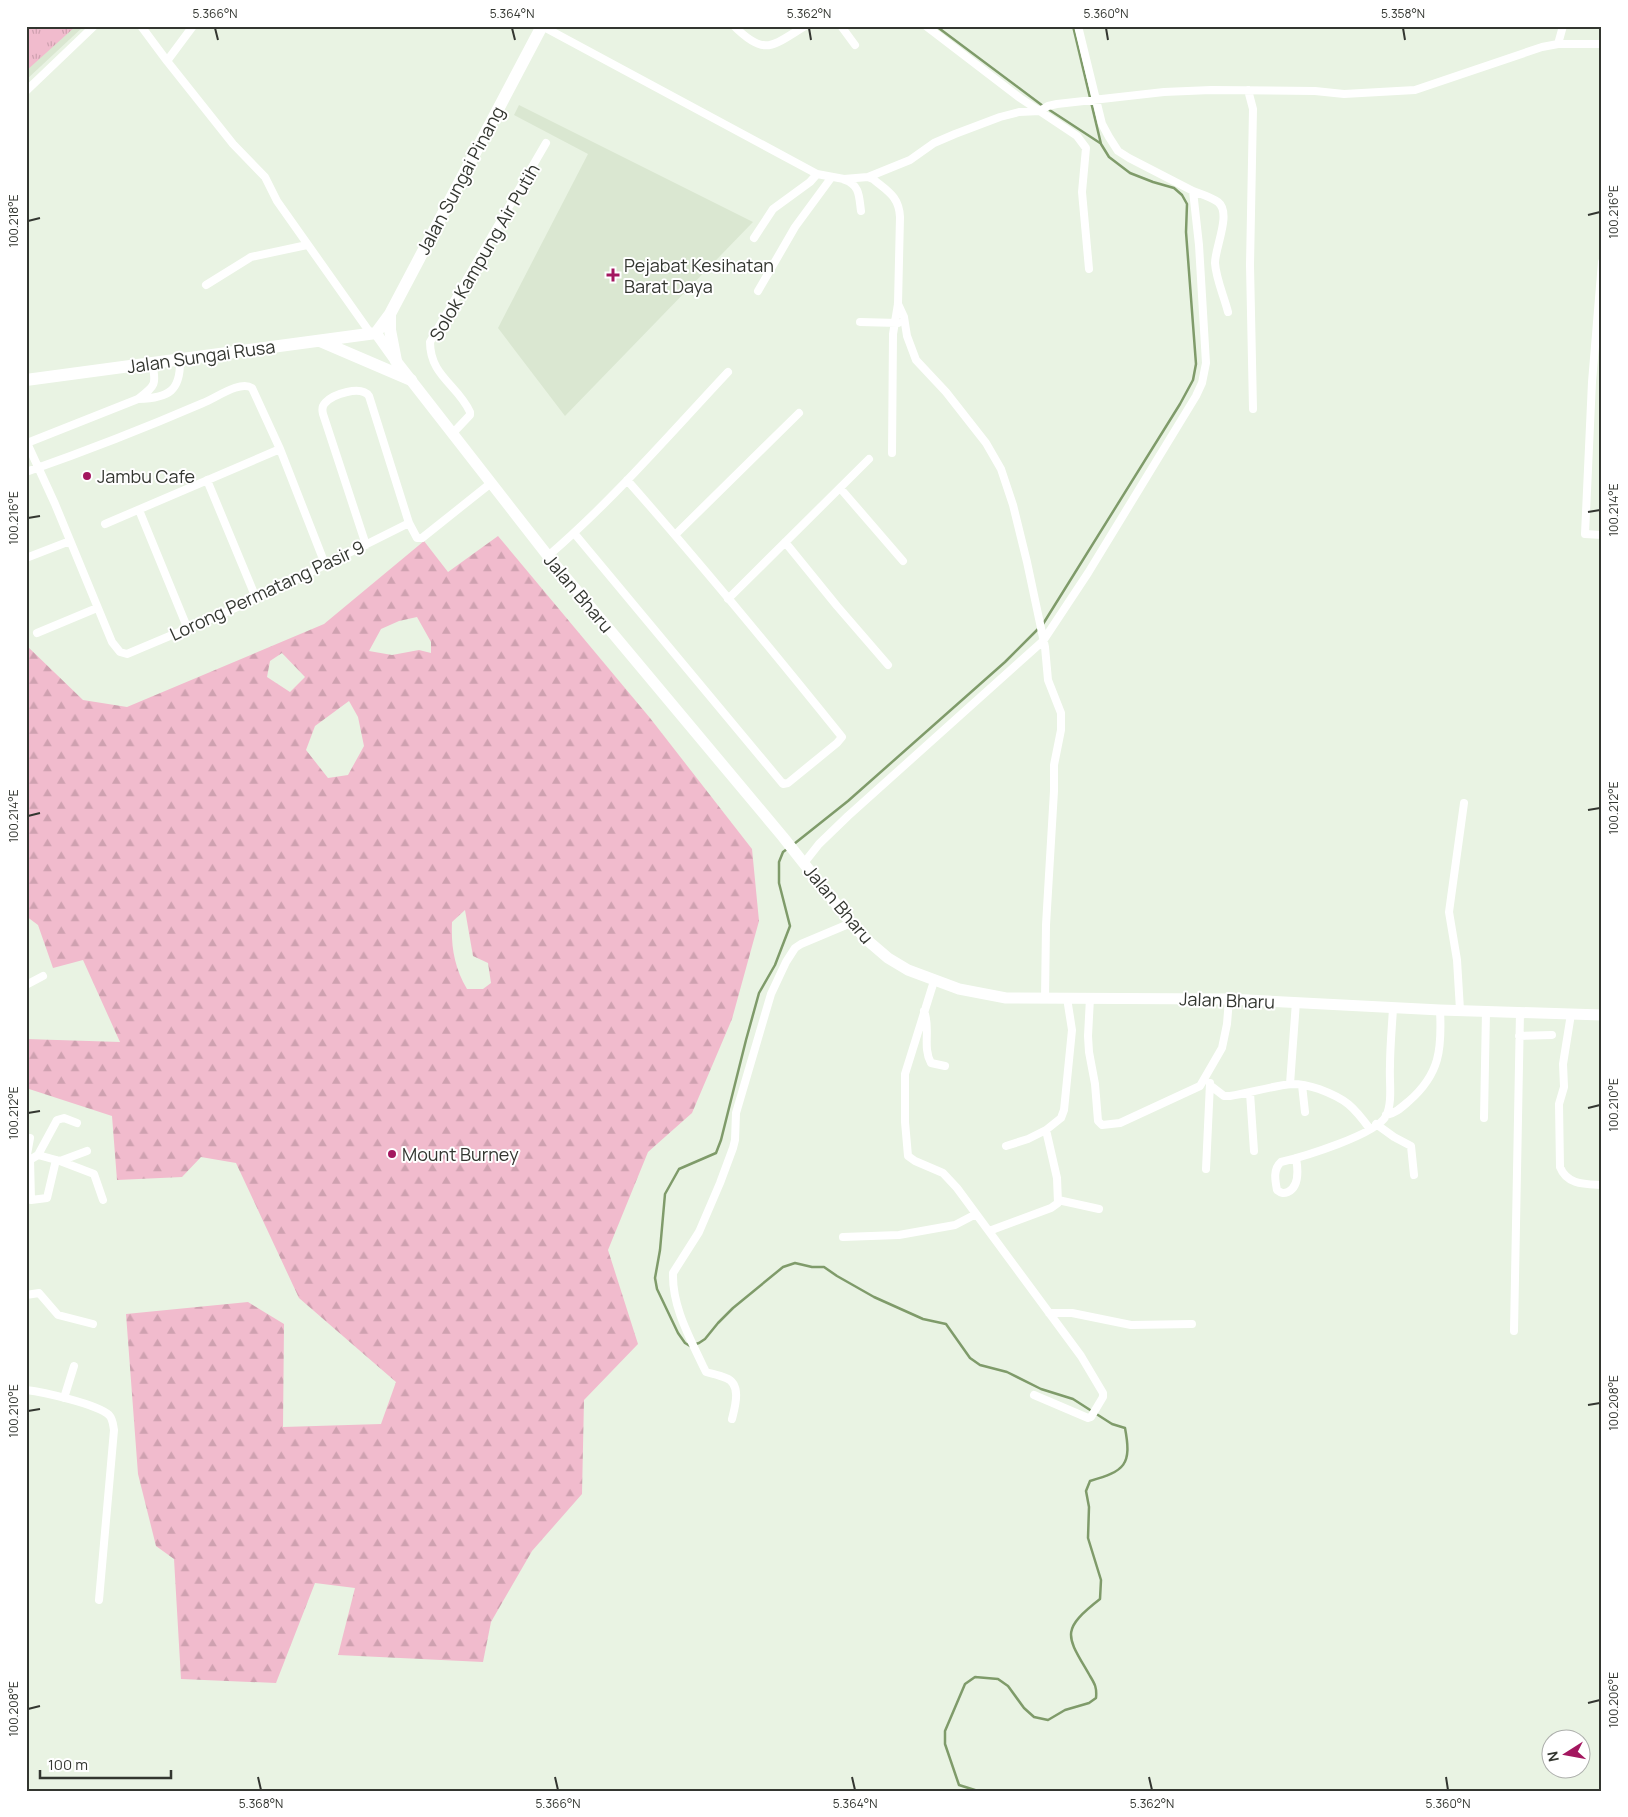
<svg xmlns="http://www.w3.org/2000/svg" width="1628" height="1817" font-family="Manrope,sans-serif">
<style>
.built{fill:#dae7d1}
.grass{fill:url(#grass-tufts)}
.forest{fill:url(#forest-firs);fill-rule:evenodd}
.lines{fill:none;stroke-linecap:round;stroke-linejoin:round}
.stream{stroke:#7f9b6a;stroke-width:2.5}
.street{stroke:#fff;stroke-width:8}
.secondary{stroke:#fff;stroke-width:11}
.primary{stroke:#fff;stroke-width:12}
.ticks{fill:none;stroke:#333630;stroke-width:2}
.poi-dot{fill:#a3175f;stroke:#fff;stroke-width:2}
.labels{text-anchor:middle;dominant-baseline:central;stroke-width:4;stroke-linejoin:round;paint-order:stroke}
.street-label{font-size:18px;fill:#333630;stroke:#fff}
.poi-label{font-size:18px;fill:#333630;stroke:#fff;text-anchor:start}
.neatline{fill:none;stroke:#333630;stroke-width:2}
.ticks-label{font-size:12px;text-anchor:middle;fill:#333630}
</style>
<defs>
<pattern id="grass-tufts" width="24" height="20" patternUnits="userSpaceOnUse" patternTransform="scale(1.25)"><rect width="24" height="20" fill="#f1bbcd"/><path d="M3 7l-1-3M5 7V3M7 7l1-3M15 17l-1-3M17 17v-4M19 17l1-3" fill="none" stroke="#cfa1b0"/></pattern>
<pattern id="forest-firs" width="22" height="20" patternUnits="userSpaceOnUse" patternTransform="scale(1.25)"><rect width="22" height="20" fill="#f1bbcd"/><path d="M5 1l3.5 6h-7zM16 11l3.5 6h-7z" fill="#cfa1b0"/></pattern>
</defs>
<rect width="100%" height="100%" fill="#e9f3e3"/>
<path class="built" d="M26 26H84L26 80Z
M519 105 753 222 565 416 498 328 588 154 514 115Z"/>
<path class="grass" d="M26 26H76L26 71Z"/>
<path class="forest" d="M498 536 650 718 752 849 759 921 732 1019 692 1113 648 1152 608 1250 638 1344 584 1400 582 1494 532 1551 491 1622 483 1662 338 1655 355 1588 315 1583 276 1683 181 1679 174 1559 156 1546 138 1474 126 1314 248 1302 284 1324 283 1427 381 1424 396 1382 299 1298 236 1163 201 1157 182 1177 117 1180 112 1116 26 1088V1039L120 1042 83 960 53 968 38 925 26 916V645L83 700 127 707 324 624 424 541 448 572ZM417 617 431 642V653L419 650 392 655 369 651 381 629 399 621ZM282 653 305 677 290 692 267 677 270 661ZM349 701 358 717 364 746 348 775 328 778 306 750 315 726ZM465 910 473 956 488 963 491 983 483 989H467C454 967 451 946 452 922Z"/>
<g class="lines">
<path class="stream" d="M936 26 1043 106
M1048 109 1100 143
M1043 624 1180 404 1193 380 1196 364 1186 232 1187 204 1182 195 1174 188 1153 182 1130 173 1109 157 1101 144 1073 26
M794 844 848 801 1005 662 1039 628
M787 849 783 852 779 862V883L790 926 775 965 759 993 746 1040 721 1140 716 1153 679 1169 665 1194 660 1250 655 1278 657 1289 678 1333 685 1343 690 1346 699 1343 705 1339 718 1323 733 1308 783 1267 795 1263 812 1267H824L837 1276 874 1297 923 1319 946 1324 970 1358 980 1365 1007 1372 1041 1389 1073 1399 1112 1424 1125 1428C1132 1465 1125 1471 1090 1481L1086 1491 1089 1507 1088 1538 1101 1580 1100 1599C1059 1631 1067 1636 1090 1676 1095 1684 1097 1688 1096 1698L1089 1703 1065 1710 1048 1720 1034 1717 1024 1708 1008 1686 998 1679 975 1677 965 1684 945 1731V1744L959 1785 978 1791"/>
<path class="street" d="M141 26 167 61 233 144 265 177 277 201 371 334
M542 26 817 174 844 179 868 177 873 179C887 191 899 196 900 217L898 304 893 334 892 453
M734 26C765 57 772 46 805 26
M841 26 855 45
M926 26 1020 98 1077 136 1086 148 1082 192 1089 269
M1558 44 1563 26
M167 61 193 26
M1248 90 1253 109 1250 265 1253 409
M26 91 94 26
M868 177 910 160 934 143 955 134 1000 117 1019 112 1040 111 1048 106 1057 104 1164 92 1211 90 1315 91 1344 94 1415 90 1542 47 1558 44H1602
M845 180C860 185 859 197 861 211
M1193 191C1201 194 1211 197 1218 202 1232 213 1215 247 1215 263 1216 279 1224 296 1228 312
M754 238 773 209 810 182 817 174
M1602 262 1592 382 1585 534 1602 535
M206 285 251 257 307 245
M758 291 795 227 831 178
M898 304 904 317 907 336 916 360 946 392 986 443 1001 469 1013 505 1027 562 1045 647 1048 680 1061 713V730L1054 765V791L1046 925 1045 999
M860 322 898 323
M152 363C157 385 155 386 138 399L27 443 55 504 112 642 120 652 127 654 222 614 291 582 409 523
M138 399C169 398 181 391 180 359
M453 433 470 415V412C458 385 430 376 430 342L546 143
M26 472C86 451 145 428 203 403 216 398 240 380 252 388L280 449 325 564
M207 480 256 598
M840 488 903 561
M139 510 187 627
M105 524 280 449
M574 533 783 784 788 783 837 743 842 737C772 650 701 564 627 480
M675 535 799 413
M785 542 837 606 888 665
M366 545 323 414C322 410 322 406 325 403 333 394 361 385 369 396L409 523 417 538H422L491 483
M548 556C613 500 669 435 728 372
M26 558 70 541
M728 599 869 459
M37 633 97 608
M804 863 819 844 848 816 1043 641 1088 573 1196 396 1202 383 1206 363 1199 245 1193 191 1129 158 1118 151 1109 137 1102 124 1078 26
M934 981 905 1074V1122L908 1156 915 1161 943 1173 957 1188 1081 1356 1103 1393V1397L1091 1417 1088 1418 1034 1395
M26 985 43 976
M1090 998 1088 1036 1089 1052 1095 1084 1098 1121 1102 1125 1120 1123 1200 1086 1222 1048 1227 1024 1229 999
M1460 1010 1457 960 1449 912 1464 803
M924 1011C931 1028 922 1047 931 1063L945 1066
M1571 1014 1563 1064 1564 1087 1559 1104 1560 1167C1567 1185 1585 1184 1602 1185
M1519 1036 1552 1035
M1290 1084 1296 1002
M1302 1085 1305 1112
M1211 1086 1224 1096H1230C1250 1093 1271 1086 1292 1084 1301 1084 1310 1086 1319 1089 1346 1099 1353 1106 1370 1129
M1250 1093 1254 1151
M1386 1115C1396 1113 1402 1107 1409 1101 1440 1074 1442 1049 1440 1010
M1484 1118 1486 1011
M1376 1124 1394 1137 1411 1146 1414 1175
M1006 1146 1028 1139 1046 1130
M38 1155 60 1161 87 1151
M1296 1158C1298 1169 1300 1186 1288 1192 1283 1194 1281 1193 1277 1190 1275 1180 1273 1169 1281 1162 1302 1157 1376 1135 1386 1116 1393 1102 1389 1081 1390 1066 1390 1046 1392 1027 1393 1008
M30 1159 31 1200 47 1198 56 1160
M26 1160 30 1138
M28 1161 38 1155 57 1120 64 1118 77 1123
M60 1161 94 1174 103 1200
M1206 1169 1210 1083
M1058 1200 1099 1209
M989 1231 1051 1208 1058 1203 1057 1178 1046 1130 1061 1118 1064 1110 1072 1030 1067 998
M843 1237 899 1235 955 1225 976 1214
M26 1295 39 1293 58 1315 93 1324
M1049 1313H1072L1131 1325 1192 1324
M1514 1331 1520 1012
M26 1390C43 1392 97 1404 109 1415 113 1419 113 1425 114 1430L99 1600
M64 1398 74 1366
M732 1419C735 1407 742 1384 726 1378 719 1375 713 1374 706 1372L703 1366C689 1336 672 1306 673 1273L699 1232 720 1183 733 1148 735 1140 736 1113 771 994 786 962 795 948 801 944 851 923"/>
<path class="secondary" d="M376 333 396 361 548 556 783 837 851 923 867 940 888 958 908 970 959 989 1006 998 1229 999 1440 1010 1602 1015"/>
<path class="primary" d="M390 314V330L396 361
M320 341 411 380
M26 380 376 333 390 314 542 26"/>
</g>
<path class="ticks" d="M215 28 218 40M512 28 515 40M809 28 811 40M1106 28 1108 40M1403 28 1405 40M1588 215 1600 212M28 221 40 218M1588 512 1600 510M28 518 40 516M1588 810 1600 808M28 816 40 813M1588 1108 1600 1105M28 1113 40 1111M1588 1405 1600 1403M28 1411 40 1409M1588 1703 1600 1700M28 1709 40 1706M258 1777 261 1790M555 1777 558 1790M852 1777 855 1790M1149 1777 1152 1790M1446 1777 1448 1790"/>
<g class="poi-dot">
<path d="M610.5 267.5h5v5h5v5h-5v5h-5v-5h-5v-5h5z"/>
<circle cx="87" cy="476" r="5"/>
<circle cx="392" cy="1154" r="5"/>
</g>
<g class="labels">
<g class="street-label">
<text transform="translate(460 180) rotate(-62)">Jalan Sungai Pinang</text>
<text transform="translate(484 252) rotate(-60)">Solok Kampung Air Putih</text>
<text transform="translate(201 356) rotate(-8)">Jalan Sungai Rusa</text>
<text transform="translate(267 590) rotate(-25)">Lorong Permatang Pasir 9</text>
<text transform="translate(579 593) rotate(50)">Jalan Bharu</text>
<text transform="translate(839 904) rotate(50)">Jalan Bharu</text>
<text transform="translate(1227 1000) rotate(2)">Jalan Bharu</text>
</g>
<g class="poi-label">
<text x="624" y="265">Pejabat Kesihatan<tspan x="624" dy="21">Barat Daya</tspan></text>
<text x="97" y="476">Jambu Cafe</text>
<text x="402" y="1154">Mount Burney</text>
</g>
</g>
<rect width="1628" height="1817" fill="none" stroke="#ffffff" stroke-width="55"/>
<g transform="translate(1566 1754) rotate(259)"><circle r="24" fill="#ffffff" stroke="#adafac"/>
<path d="M0-4L9 19L0 12L-9 19Z" fill="#a3175f"/>
<text y="-8" font-size="14" font-weight="bold" text-anchor="middle" fill="#333630">N</text>
</g>
<path d="M40 1770v8h131v-8" fill="none" stroke="#333630" stroke-width="2.5"/>
<text x="48" y="1770" font-size="15" fill="#333630" stroke="#ffffff" stroke-width="4" paint-order="stroke">100 m</text>
<rect x="28" y="28" width="1572" height="1762" class="neatline"/>
<g class="ticks-label">
<text x="215" y="18">5.366°N</text>
<text x="512" y="18">5.364°N</text>
<text x="809" y="18">5.362°N</text>
<text x="1106" y="18">5.360°N</text>
<text x="1403" y="18">5.358°N</text>
<text transform="translate(1614 212) rotate(-90)" y="4">100.216°E</text>
<text transform="translate(14 221) rotate(-90)" y="4">100.218°E</text>
<text transform="translate(1614 510) rotate(-90)" y="4">100.214°E</text>
<text transform="translate(14 518) rotate(-90)" y="4">100.216°E</text>
<text transform="translate(1614 808) rotate(-90)" y="4">100.212°E</text>
<text transform="translate(14 816) rotate(-90)" y="4">100.214°E</text>
<text transform="translate(1614 1105) rotate(-90)" y="4">100.210°E</text>
<text transform="translate(14 1113) rotate(-90)" y="4">100.212°E</text>
<text transform="translate(1614 1403) rotate(-90)" y="4">100.208°E</text>
<text transform="translate(14 1411) rotate(-90)" y="4">100.210°E</text>
<text transform="translate(1614 1700) rotate(-90)" y="4">100.206°E</text>
<text transform="translate(14 1709) rotate(-90)" y="4">100.208°E</text>
<text x="261" y="1808">5.368°N</text>
<text x="558" y="1808">5.366°N</text>
<text x="855" y="1808">5.364°N</text>
<text x="1152" y="1808">5.362°N</text>
<text x="1448" y="1808">5.360°N</text>
</g>
</svg>
